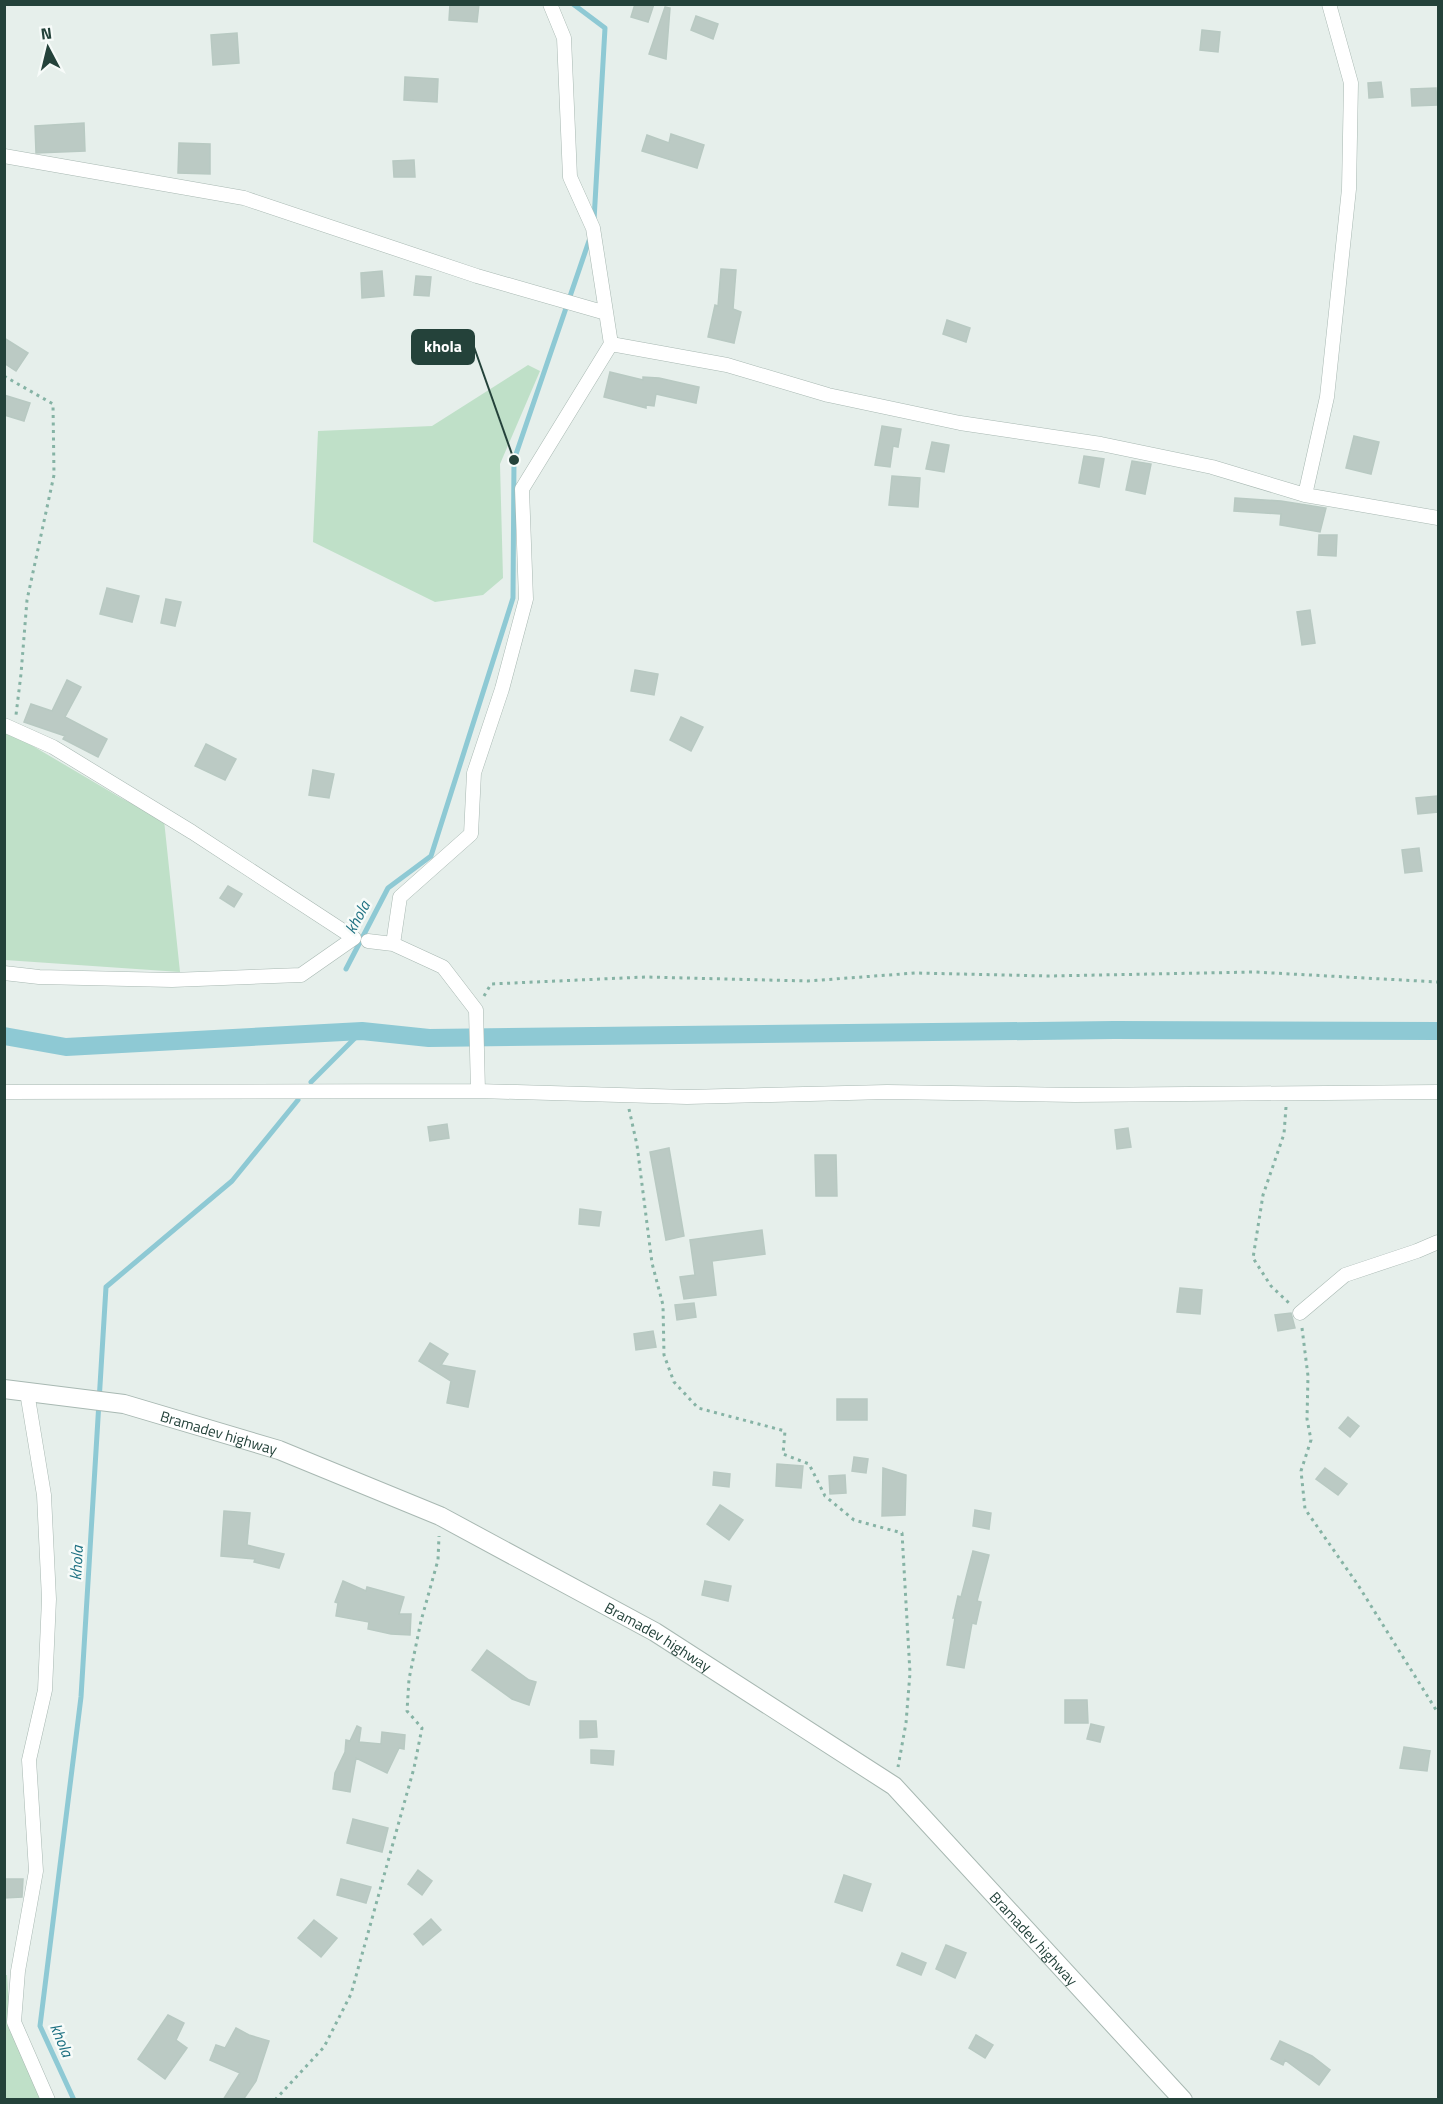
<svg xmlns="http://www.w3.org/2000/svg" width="1443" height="2104" font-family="'Titillium Web',sans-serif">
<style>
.green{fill:#bfe0c8}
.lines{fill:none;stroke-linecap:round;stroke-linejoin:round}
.stream{stroke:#8ec9d4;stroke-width:5}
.canal{stroke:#8ec9d4;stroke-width:18}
.building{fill:#bbcac4;stroke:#b8c9c2;stroke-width:1.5}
.minor-casing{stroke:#a8b8b2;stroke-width:15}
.tertiary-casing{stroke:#a8b8b2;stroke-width:20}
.path{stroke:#86b3a5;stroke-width:3;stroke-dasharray:3 4.5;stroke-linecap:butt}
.minor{stroke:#fff;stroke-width:14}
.tertiary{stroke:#fff;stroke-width:18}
.labels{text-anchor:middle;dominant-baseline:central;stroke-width:5;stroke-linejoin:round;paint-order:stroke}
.street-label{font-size:15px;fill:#24423a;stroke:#f7fbf9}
.water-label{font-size:16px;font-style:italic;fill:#1c6f80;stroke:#f7fbf9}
.leader{fill:none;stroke:#24423a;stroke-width:2}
.callout-dot{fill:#24423a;stroke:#f7fbf9;stroke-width:2}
.callout{fill:#24423a;stroke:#24423a;stroke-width:2}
.callout-label{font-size:16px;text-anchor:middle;font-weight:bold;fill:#fff}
</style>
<rect width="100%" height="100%" fill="#e6efeb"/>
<path class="green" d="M528 365 540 371 500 464 503 578 483 595 435 602 313 542 318 431 432 426Z
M4 729 121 798 164 820 180 972 5 960Z
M4 1975H7L10 2019 42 2099 5 2100Z"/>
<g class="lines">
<path class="stream" d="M573 4 605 28 594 220
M346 969 388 888 431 856 513 598 514 460 591 235
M311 1082 362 1031
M74 2100 40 2026 81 1697 106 1287 232 1181 298 1100"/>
<path class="canal" d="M4 1036 66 1047 362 1031 429 1038 1114 1030 1438 1031"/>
</g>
<path class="building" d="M450 4H479L477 22 449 20Z
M635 4H654L648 22 631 17Z
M665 7 670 8 666 59 649 54Z
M696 16 718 24 713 39 691 30Z
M1202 30 1220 32 1218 52 1200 50Z
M237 33 239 63 213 65 211 35Z
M405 77 438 79 437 102 404 100Z
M1381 82 1383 97 1369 98 1368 83Z
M1436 88 1437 105 1412 106 1411 89Z
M84 123 85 151 36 153 35 126Z
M671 134 704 145 697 168 642 151 647 135 669 143Z
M179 143 210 144V174L178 173Z
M414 160 415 177H394L393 161Z
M721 269 736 270 733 309 741 312 734 343 708 337 715 305 718 306Z
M382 271 384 296 362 298 361 273Z
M416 276 431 277 429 296 414 295Z
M947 320 970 328 966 342 943 334Z
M4 338 28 353 16 371 4 363Z
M610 372 643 380V377L659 378 699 387 696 403 656 394 654 406 646 405V408L604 397Z
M4 395 30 403 24 421 4 415Z
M882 426 901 429 898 447 893 446 890 467 875 465Z
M1354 436 1379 442 1371 474 1346 468Z
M932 442 949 445 944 472 926 469Z
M1084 456 1104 459 1099 487 1079 483Z
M1132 461 1151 464 1145 494 1126 490Z
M892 476 920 478 918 507 889 505Z
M1235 498 1281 501 1326 508 1320 532 1280 525 1281 514 1234 511Z
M1319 535H1337L1336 556 1318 555Z
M107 588 139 596 132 622 100 614Z
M166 599 181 602 175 626 161 623Z
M1310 610 1315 643 1302 645 1297 612Z
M635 670 658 674 654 695 631 691Z
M67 680 81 687 65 717 107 739 98 757 63 739 65 736 24 722 31 704 52 711Z
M681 717 703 727 691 751 670 740Z
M206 744 236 759 225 780 195 766Z
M313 770 334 774 329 798 309 795Z
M1437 796 1438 812 1418 814 1416 798Z
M1419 848 1422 871 1405 873 1402 850Z
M228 886 242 894 234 907 220 898Z
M447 1124 449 1138 430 1141 428 1127Z
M1128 1128 1131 1147 1117 1149 1115 1130Z
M669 1148 684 1236 666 1240 650 1152Z
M815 1155H836L837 1196H816Z
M580 1209 601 1212 599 1226 579 1224Z
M762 1230 765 1254 712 1261 716 1295 684 1299 680 1277 695 1275 690 1240Z
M1180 1288 1202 1290 1200 1314 1177 1312Z
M694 1303 696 1317 677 1320 675 1305Z
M1291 1313 1295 1328 1278 1331 1275 1315Z
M653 1331 656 1347 636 1350 634 1334Z
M430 1343 448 1354 441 1365 475 1371 468 1407 447 1403 451 1381 419 1361Z
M837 1399H867V1420H837Z
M1348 1417 1359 1426 1350 1437 1339 1428Z
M854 1457 868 1459 866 1473 852 1471Z
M777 1464 803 1466 801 1488 776 1486Z
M883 1468 906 1475 905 1515 882 1516Z
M1325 1468 1347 1484 1338 1495 1316 1479Z
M714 1472 730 1474 729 1487 713 1485Z
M845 1475 846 1493 830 1494 829 1476Z
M720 1505 743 1520 729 1540 707 1524Z
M975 1510 991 1513 989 1529 973 1526Z
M224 1511 250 1513 247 1545 284 1554 279 1568 254 1562 255 1559 221 1556Z
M973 1551 989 1555 977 1601 981 1602 976 1624 972 1623 964 1668 947 1665 955 1618H953L958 1596 961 1597Z
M343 1581 366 1591 367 1587 404 1597 399 1614H411L410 1635 391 1634 368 1629 369 1622 336 1616 338 1603 335 1602Z
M705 1581 731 1586 728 1601 702 1595Z
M487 1650 529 1680 536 1682 529 1705 512 1699 472 1670Z
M1065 1700H1087L1088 1723H1065Z
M580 1721H596L597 1737 580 1738Z
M1091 1724 1104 1727 1100 1742 1087 1739Z
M357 1726 361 1728 359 1742 381 1744 382 1732 405 1735 404 1749 399 1748 387 1773 356 1758 350 1792 333 1789 335 1773 345 1752 346 1740 350 1741Z
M1404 1747 1430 1751 1427 1771 1400 1768Z
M591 1750 614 1751 613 1765 591 1763Z
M353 1819 388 1828 382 1852 347 1843Z
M418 1870 432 1881 422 1895 408 1884Z
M844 1875 871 1884 862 1911 835 1902Z
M4 1879H23L22 1897 4 1898Z
M341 1879 371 1887 366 1903 337 1895Z
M431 1919 441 1930 423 1945 414 1934Z
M314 1920 337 1938 321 1957 298 1938Z
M946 1945 966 1953 955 1978 936 1969Z
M902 1953 926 1963 921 1975 897 1965Z
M168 2015 184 2023 176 2040 187 2048 165 2079 138 2059Z
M236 2028 249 2035 269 2041 256 2081 243 2100H223L240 2073 210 2060 216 2045 225 2048Z
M976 2035 993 2045 985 2058 969 2048Z
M1280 2041 1312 2056 1330 2070 1319 2085 1285 2060 1283 2065 1271 2059Z"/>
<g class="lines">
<defs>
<path id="minor" d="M550 4 564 38 570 177 593 228 611 344 727 365 828 395 960 423 1101 444 1212 467 1305 495 1438 518
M4 156 244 198 477 276 606 313
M1305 495 1327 397 1349 189 1351 83 1329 4
M4 725 53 747 192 832 354 938 301 975 172 980 39 977 4 973
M368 941 393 944 443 967 476 1010 478 1091
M393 944 400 897 471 834 474 773 502 689 526 599 522 489 611 344
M4 1092 478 1091 687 1097 887 1092 1075 1095 1438 1092
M1300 1313 1345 1275 1417 1251 1438 1242
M27 1392 44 1495 49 1599 45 1690 29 1760 36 1871 18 1971 14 2022 48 2100"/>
<g id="tertiary">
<path id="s1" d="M4 1389 124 1404 279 1450 440 1516 655 1632 894 1786 1183 2100"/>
</g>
</defs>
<use href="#minor" class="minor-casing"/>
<use href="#tertiary" class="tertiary-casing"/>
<path class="path" d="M4 376 53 404 54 475 27 600 21 674 16 715
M484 996 491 984 645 977 808 981 915 973 1048 976 1255 972 1438 982
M1286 1107 1284 1134 1263 1195 1253 1258 1271 1286 1290 1304
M629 1109 637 1145 652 1263 663 1305 664 1355 674 1382 698 1408 785 1431 783 1454 809 1464 825 1496 854 1520 902 1533 910 1673 906 1723 898 1767
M1302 1328 1308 1376 1307 1419 1311 1440 1301 1471 1305 1509 1358 1585 1438 1713
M275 2100 324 2047 351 1994 414 1768 422 1728 407 1711 409 1679 421 1621 438 1560 439 1536"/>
<use href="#minor" class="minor"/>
<use href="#tertiary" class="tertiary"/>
</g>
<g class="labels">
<g class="street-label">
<text stroke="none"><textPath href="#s1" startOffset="220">Bramadev highway</textPath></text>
<text stroke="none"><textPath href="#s1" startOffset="706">Bramadev highway</textPath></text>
<text stroke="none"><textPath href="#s1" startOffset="1192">Bramadev highway</textPath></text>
</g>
<g class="water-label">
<text transform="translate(357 917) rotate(-62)">khola</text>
<text transform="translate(76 1563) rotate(-87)">khola</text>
<text transform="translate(62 2040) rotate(67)">khola</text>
</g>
</g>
<path class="leader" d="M514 460L474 347"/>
<circle class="callout-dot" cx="514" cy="460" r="6"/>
<rect class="callout" x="412" y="330" width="62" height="34" rx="6"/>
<g class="callout-label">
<text x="443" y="352">khola</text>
</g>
<rect width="1443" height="2104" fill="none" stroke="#24423a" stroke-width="12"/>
<g transform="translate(48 48) rotate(353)" stroke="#f7fbf9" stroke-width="4.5" paint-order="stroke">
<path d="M0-4.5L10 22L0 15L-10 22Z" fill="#24423a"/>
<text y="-9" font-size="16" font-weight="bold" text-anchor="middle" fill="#24423a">N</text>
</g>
</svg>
